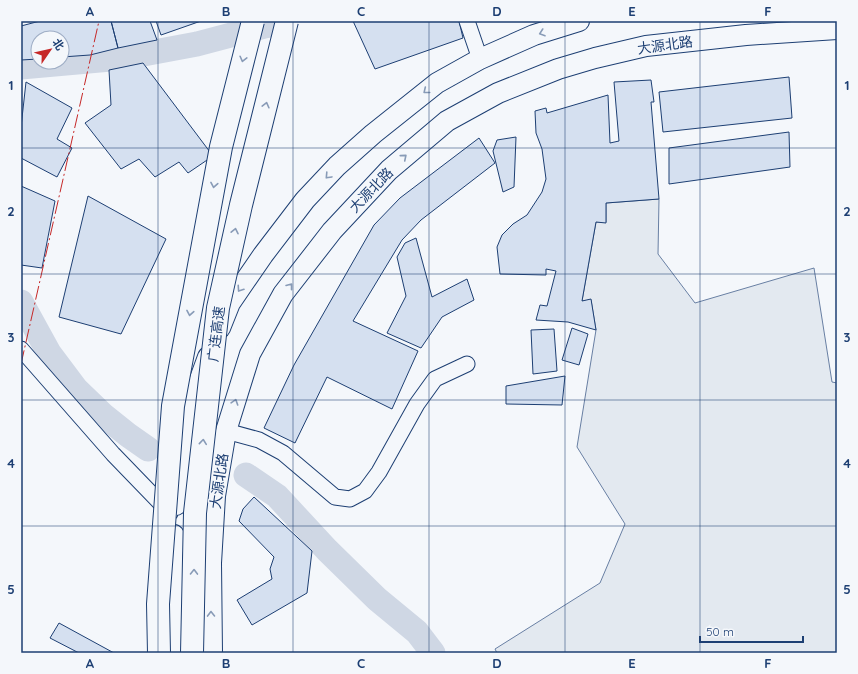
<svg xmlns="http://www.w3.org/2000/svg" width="858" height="674" font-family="Quicksand,'Noto Sans SC',sans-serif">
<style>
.green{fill:#e3e9f0;stroke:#687fa3}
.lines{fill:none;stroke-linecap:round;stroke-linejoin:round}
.river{stroke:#cfd7e4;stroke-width:25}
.building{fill:#d5e0f0;stroke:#1d3f73}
.minor-casing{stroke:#1d3f73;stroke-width:17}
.major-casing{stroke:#1d3f73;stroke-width:22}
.minor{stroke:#f4f7fb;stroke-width:15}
.major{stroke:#f4f7fb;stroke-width:20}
.highway-bridge-casing{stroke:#1d3f73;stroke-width:24;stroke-linecap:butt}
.highway-bridge{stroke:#f4f7fb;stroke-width:22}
.power{stroke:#c62828;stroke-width:1;stroke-dasharray:14 3 2 3;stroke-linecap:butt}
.oneway{stroke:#889bb7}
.grid{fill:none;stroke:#1d3f73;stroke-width:1;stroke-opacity:0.55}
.labels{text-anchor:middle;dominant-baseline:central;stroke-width:3;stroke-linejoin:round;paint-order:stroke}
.street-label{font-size:14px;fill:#1d3f73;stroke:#f4f7fb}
.neatline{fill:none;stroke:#1d3f73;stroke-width:1.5}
.grid-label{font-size:13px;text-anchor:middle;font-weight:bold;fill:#1d3f73}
</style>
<rect width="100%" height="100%" fill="#f4f7fb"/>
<path class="green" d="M659 199 658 254 695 303 814 268 832 382 837 383V653H497L495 649 600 583 625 524 577 447 596 330 591 300 582 301 596 222H606V203Z"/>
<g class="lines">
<path class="river" d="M21 67 122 58 197 44 265 26 276 21
M21 302 49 353 76 389 103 415 128 435 148 449
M246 475 277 496 327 550 377 599 417 632 433 653"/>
</g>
<path class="building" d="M40 21H111L118 48 90 55 62 57V38H38V59L21 60V26Z
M111 21H150L157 40 118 48Z
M156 21H201L161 35Z
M353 21H459L463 38 375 69Z
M143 63 213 156 188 173 179 162 155 177 139 159 121 169 85 123 111 105 109 70Z
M789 77 792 118 663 132 659 92Z
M651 80 654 102H651L659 199 606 203V223L596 222 582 301 591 299 596 330 568 322 536 320 540 305 547 306 556 271 546 269V275L500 274 497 247 502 235 513 224 527 215 542 192 546 179 542 149 536 133 535 111 546 108 547 113 608 95 610 143 619 141 614 82Z
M26 82 72 108 57 139 72 148 57 177 21 158V127Z
M789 132 790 167 669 184V148Z
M516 137 514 187 503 192 493 151 497 140Z
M479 138 495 163 421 220 402 240 353 321 418 351 392 409 327 377 295 443 264 428 294 365 374 225 400 198Z
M21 186 55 201 42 268 21 265Z
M88 196 166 239 121 334 59 317Z
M416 238 432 297 467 279 474 300 442 317 421 348 387 333 406 296 397 257 405 243Z
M572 328 588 334 579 365 562 360Z
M554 329 557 371 533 374 531 330Z
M565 376 562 405 506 404V386Z
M254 497 312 551 307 593 252 625 237 600 272 579 270 569 274 557 239 521 243 509Z
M59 623 114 653H79L50 638Z"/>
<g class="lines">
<defs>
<path id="minor" d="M467 21 480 59
M21 349 113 454 170 513
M226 431 259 440 283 453 335 497 350 499 365 491 379 472 417 404 435 379 467 364"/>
<path id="major" d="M220 328 230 303 263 255 305 200 337 166 373 134 437 83 480 59 534 35 579 21
M176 505 183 439 193 398 208 357
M172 653V567L174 535
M212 653 211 563 215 496 226 431 250 354 283 294 332 231 389 170 447 121 498 93 558 69 595 58 646 46 746 35 837 29"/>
</defs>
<use href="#minor" class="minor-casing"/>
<use href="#major" class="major-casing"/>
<use href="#minor" class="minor"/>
<use href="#major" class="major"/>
<defs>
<path id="highway-bridge" d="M159 653 158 604 173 406 221 147 253 21
M192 653 195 513 218 308 241 205 287 21"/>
</defs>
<use href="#highway-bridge" class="highway-bridge-casing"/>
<use href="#highway-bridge" class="highway-bridge"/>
<path class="power" d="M21 364 99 21"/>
</g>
<defs><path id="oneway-chevron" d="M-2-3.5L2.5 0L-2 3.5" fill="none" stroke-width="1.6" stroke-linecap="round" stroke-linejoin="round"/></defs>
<g class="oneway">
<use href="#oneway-chevron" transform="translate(542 33) rotate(161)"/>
<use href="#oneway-chevron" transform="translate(243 59) rotate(104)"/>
<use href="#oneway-chevron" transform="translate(426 91) rotate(141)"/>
<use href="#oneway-chevron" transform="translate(266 105) rotate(-76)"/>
<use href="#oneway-chevron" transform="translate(404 157) rotate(-40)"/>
<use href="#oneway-chevron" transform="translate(328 176) rotate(133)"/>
<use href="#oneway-chevron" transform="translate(214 185) rotate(100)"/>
<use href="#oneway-chevron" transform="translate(235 231) rotate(-78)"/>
<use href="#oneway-chevron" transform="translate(290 286) rotate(-52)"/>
<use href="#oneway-chevron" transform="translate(240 289) rotate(124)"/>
<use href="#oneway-chevron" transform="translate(190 313) rotate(100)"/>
<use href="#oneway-chevron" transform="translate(235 402) rotate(-72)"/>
<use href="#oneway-chevron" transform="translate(203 442) rotate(-84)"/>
<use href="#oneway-chevron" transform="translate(194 572) rotate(-89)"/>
<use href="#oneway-chevron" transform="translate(211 614) rotate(-91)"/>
</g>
<path class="grid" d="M158 21V653M293 21V653M429 21V653M565 21V653M700 21V653M21 148H837M21 274H837M21 400H837M21 526H837"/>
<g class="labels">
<g class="street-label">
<text transform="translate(665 45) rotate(-8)">大源北路</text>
<text transform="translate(371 190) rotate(-46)">大源北路</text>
<text transform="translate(216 334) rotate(-83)">广连高速</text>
<text transform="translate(219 481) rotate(-82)">大源北路</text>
</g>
</g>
<rect width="858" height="674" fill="none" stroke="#f4f7fb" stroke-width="44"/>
<g transform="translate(50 50) rotate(56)"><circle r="19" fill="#f4f7fb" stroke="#9eadc5"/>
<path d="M0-3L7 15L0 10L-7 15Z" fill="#c62828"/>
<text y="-6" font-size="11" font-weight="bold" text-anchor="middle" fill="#1d3f73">北</text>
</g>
<path d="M700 636v6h103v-6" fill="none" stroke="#1d3f73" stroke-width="2"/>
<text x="706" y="636" font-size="12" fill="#1d3f73" stroke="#f4f7fb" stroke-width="3" paint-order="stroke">50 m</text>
<rect x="22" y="22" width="814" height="630" class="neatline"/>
<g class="grid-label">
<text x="90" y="16">A</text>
<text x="226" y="16">B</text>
<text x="361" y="16">C</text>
<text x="497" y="16">D</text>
<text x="632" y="16">E</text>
<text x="768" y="16">F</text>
<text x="11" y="90">1</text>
<text x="847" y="90">1</text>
<text x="11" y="216">2</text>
<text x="847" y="216">2</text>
<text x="11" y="342">3</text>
<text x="847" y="342">3</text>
<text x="11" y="468">4</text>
<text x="847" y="468">4</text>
<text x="11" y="594">5</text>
<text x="847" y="594">5</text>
<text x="90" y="668">A</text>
<text x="226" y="668">B</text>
<text x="361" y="668">C</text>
<text x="497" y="668">D</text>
<text x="632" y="668">E</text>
<text x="768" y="668">F</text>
</g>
</svg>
